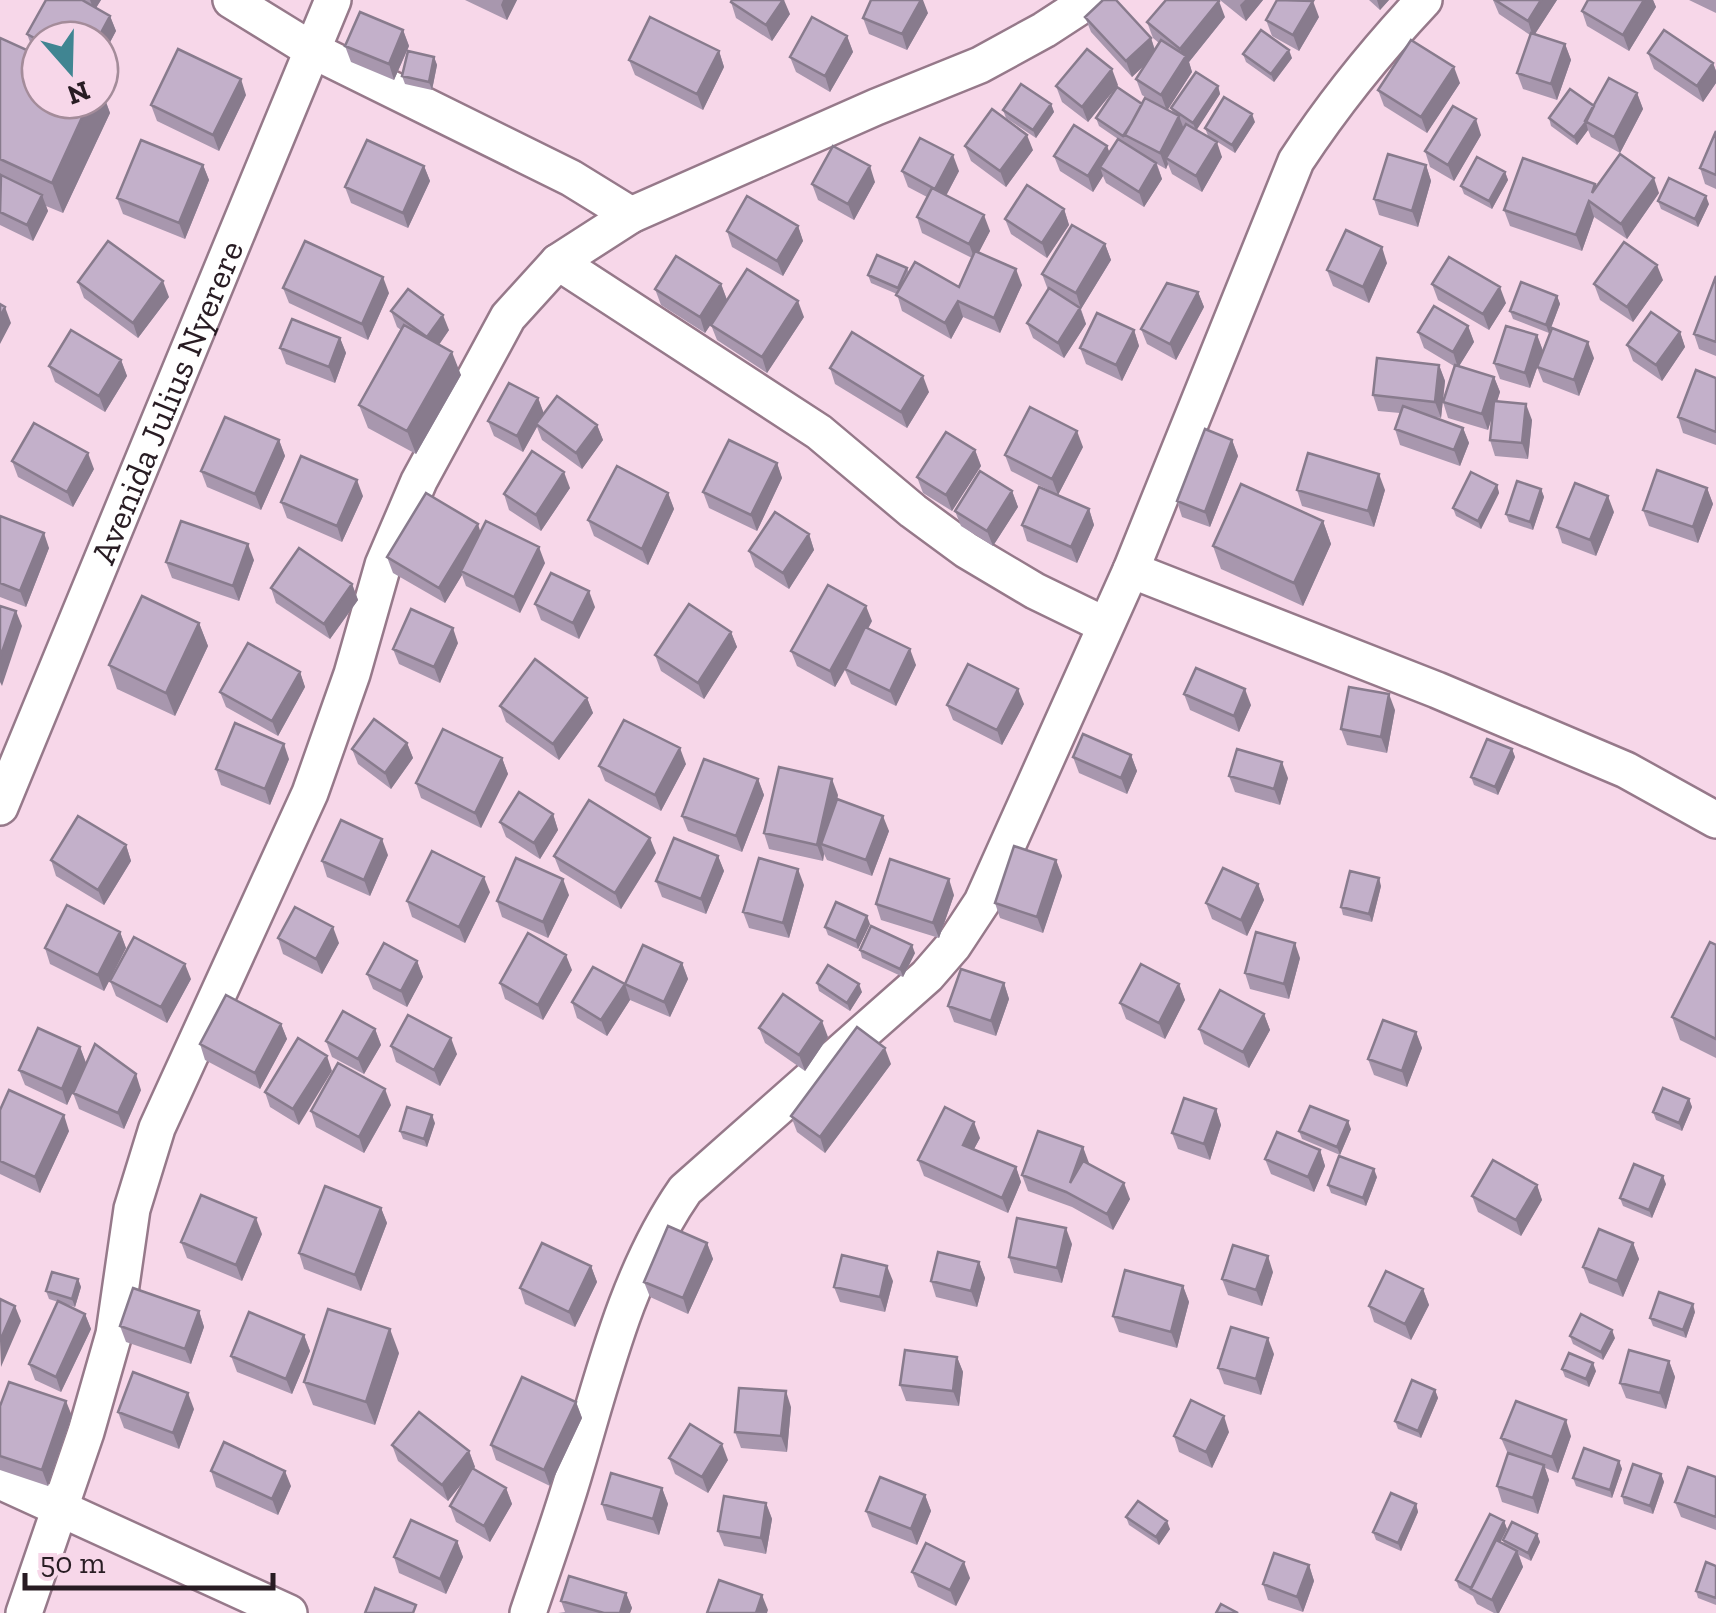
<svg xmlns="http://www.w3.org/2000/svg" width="1716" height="1613" font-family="'Zilla Slab',serif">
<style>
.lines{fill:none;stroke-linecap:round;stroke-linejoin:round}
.minor-casing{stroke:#96798a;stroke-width:40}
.minor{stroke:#fff;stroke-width:35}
.wall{fill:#a897ae}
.shaded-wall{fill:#887b8d}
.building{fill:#c3b0ca;stroke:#887b8d;stroke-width:2.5}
.labels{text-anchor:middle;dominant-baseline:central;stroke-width:9;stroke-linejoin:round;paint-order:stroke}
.street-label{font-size:35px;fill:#281c23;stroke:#f7d7e9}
</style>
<rect width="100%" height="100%" fill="#f7d7e9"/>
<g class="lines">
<defs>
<g id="minor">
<path d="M231 0 312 50 571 178 631 215"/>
<path d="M558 262 819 432 913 511 966 550 1035 591 1105 625"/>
<path d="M1131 570 1437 690 1626 770 1716 820"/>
<path id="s1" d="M0 807 333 0"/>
<path d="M0 1481 289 1613"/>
<path d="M24 1613 86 1432 114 1334 132 1209 157 1128 310 793 352 674 383 565 419 481 508 317 558 262 631 215 876 107 980 65 1044 30 1090 0"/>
<path d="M528 1613C544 1565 562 1516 576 1467 604 1373 628 1272 685 1190L927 976 953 946 982 902 1131 570 1296 161C1334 103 1377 50 1424 0"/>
</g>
</defs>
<use href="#minor" class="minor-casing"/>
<use href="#minor" class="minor"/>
</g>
<path class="wall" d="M46 0H101L96 8 110 16 116 31 100 61V40H40V54L33 50 27 34Z
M465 0H517L507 20Z
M1220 0H1263L1246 21Z
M1369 0H1389L1380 10Z
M1493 0H1557L1535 34 1565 44 1571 60 1557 100 1523 89 1517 73 1530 35 1499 14Z
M1588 0H1653L1656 7 1629 51 1587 26 1582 11Z
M1689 0H1716V13Z
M731 2 790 14 772 41 736 18Z
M928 13 907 50 869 34 863 18Z
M1085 17 1151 38 1155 50 1159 43 1153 38 1147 22 1225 17 1189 62 1192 72 1167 110 1173 113 1171 108 1218 86 1220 94 1196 130 1222 157 1202 192 1172 174 1168 164 1166 169 1157 164 1162 179 1144 207 1106 183 1103 176 1093 192 1060 171 1054 156 1107 146 1109 153 1118 139 1099 126 1096 118 1142 104 1158 105 1142 95 1136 79 1147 63 1132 77 1091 32Z
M1319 17 1299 51 1272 36 1266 20Z
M403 30 409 46 394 80 351 62 345 46Z
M847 36 853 52 830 92 796 72 790 57Z
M0 38 100 100V86L110 113 63 213 46 206 48 211 33 241 0 225Z
M719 51 724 67 703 110 635 75 629 60Z
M1648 53 1713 63 1716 71V83L1703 102 1654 69Z
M1243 54 1292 58 1274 82 1246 62Z
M434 57 437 65 432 90 405 84 402 76Z
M1460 83 1427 133 1384 106 1378 90Z
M1118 85 1088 122 1062 102 1056 86Z
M1637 93 1643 109 1620 153 1591 137 1588 130 1577 145 1551 126 1549 118Z
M246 95 219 151 157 121 151 105Z
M1051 104 1054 112 1036 138 1006 118 1003 110Z
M1255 122 1235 153 1208 136 1205 128Z
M1716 131V189L1705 184 1700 168Z
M1481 135 1454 181 1430 167 1425 151Z
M965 146 1033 150 1006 187 971 161Z
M203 165 209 180 185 239 123 214 117 198Z
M1426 165 1431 181 1418 227 1379 215 1374 199Z
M424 166 430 181 408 228 351 203 345 187Z
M902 171H959L946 196 990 231 978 253 1022 285 1000 333 963 317 951 339 902 311 897 294 871 283 868 275 907 268 909 273 959 287 972 258 922 233 917 217 927 197 908 187Z
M1505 172 1508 180 1492 209 1464 194 1461 186Z
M875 182 854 220 818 200 812 184Z
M1596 188 1659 193 1627 239 1594 217 1582 251 1510 226 1504 210Z
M1658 201 1709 204 1698 227 1661 209Z
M1064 209 1069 225 1047 258 1011 234 1005 219Z
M798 226 803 241 783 276 732 247 727 231Z
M1105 244 1111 260 1081 309 1086 324 1064 358 1033 338 1027 323 1048 290 1042 274Z
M1387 263 1369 303 1333 286 1327 270Z
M1716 276V356L1699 349 1694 334Z
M1663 280 1633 322 1600 300 1594 284Z
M78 282 169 297 138 338 84 298Z
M721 284 727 300 705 333 661 305 655 289Z
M1432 284 1506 303 1489 330 1438 300Z
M283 288 389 293 368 340 289 303Z
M1198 292 1204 307 1176 360 1147 344 1141 329Z
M1557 296 1560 304 1549 333 1513 319 1510 311Z
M391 311 449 330 439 345 461 375 416 454 368 428 359 405 401 330 397 327Z
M804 317 767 373 717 340 711 325Z
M1468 326 1474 342 1459 366 1494 377 1500 392 1497 401 1532 420 1528 459 1495 456 1490 440 1492 416 1488 430 1448 418 1443 402 1454 366 1424 348 1418 332Z
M1134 330 1139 346 1122 381 1086 364 1080 348Z
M1680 332 1685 347 1662 381 1633 361 1627 345Z
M1537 335 1543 351 1530 388 1500 379 1494 363Z
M340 338 346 353 335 383 286 364 280 348Z
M1594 358 1579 396 1543 382 1537 367Z
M121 360 127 376 105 412 55 382 49 366Z
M1439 365 1445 381 1441 418 1434 417 1463 428 1469 443 1460 466 1400 445 1395 429 1400 413 1378 411 1373 395Z
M830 368 929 392 907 428 835 384Z
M1716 378V445L1683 433 1678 417Z
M538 398 544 414 597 425 603 440 582 469 542 440 537 427 523 452 494 436 488 421Z
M279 440 285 456 261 510 207 487 201 471Z
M1232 440 1238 456 1210 527 1182 517 1177 501Z
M1083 447 1058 495 1011 471 1005 455Z
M975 450 981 466 952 511 923 493 917 477Z
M12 461 94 469 73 507 18 477Z
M777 463 782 478 757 531 709 508 703 492Z
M1497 485 1499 493 1481 529 1456 516 1453 508Z
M570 488 541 531 509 510 504 494Z
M1707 488 1713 504 1698 543 1649 526 1643 510Z
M1541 489 1544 497 1533 530 1509 522 1506 514Z
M1297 490H1385L1374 527 1302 506Z
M1012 491 1018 507 993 546 961 526 955 511Z
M668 493 674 509 648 565 594 536 588 520Z
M363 496 342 542 287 518 281 502Z
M1089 509 1094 525 1077 563 1027 541 1022 525Z
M1614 512 1596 556 1562 543 1557 527Z
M0 516 49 548 26 607 0 597Z
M1323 521 1331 544 1303 606 1221 569 1213 546Z
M480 531 545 563 520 613 466 586 462 575 445 603 393 573 387 557Z
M809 534 814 550 789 589 755 567 749 551Z
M254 560 239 601 172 578 166 562Z
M352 584 358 600 330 639 276 603 271 588Z
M535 604 595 607 579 639 541 620Z
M872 621 868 629 916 665 896 706 851 684 845 670 835 687 797 666 791 651Z
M199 623 208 646 175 716 117 689 109 665Z
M731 632 737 647 704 699 661 671 655 655Z
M458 643 440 683 399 664 393 649Z
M300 672 305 687 278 736 226 707 220 692Z
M1184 694 1251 705 1239 732 1190 710Z
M587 698 593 713 559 760 506 722 500 706Z
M1024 704 1002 745 953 720 947 705Z
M1395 710 1387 753 1347 745 1341 729Z
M407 743 413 758 391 789 358 764 352 749Z
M1512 749 1515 757 1498 795 1474 785 1471 777Z
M1131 755 1137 771 1127 794 1079 773 1073 757Z
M502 758 508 774 481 828 421 798 416 783Z
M289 759 270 805 221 785 216 769Z
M686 764 661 811 605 781 599 766Z
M1229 776 1288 778 1280 805 1235 792Z
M758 779 764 795 742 852 688 831 682 816Z
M838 795 837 800 889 831 872 876 827 860 824 854 823 861 769 849 764 833Z
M553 814 558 830 540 859 506 837 500 822Z
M126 845 131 861 104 905 56 876 51 860Z
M656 853 621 909 560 871 554 856Z
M388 855 370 896 327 877 322 861Z
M718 856 724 871 706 914 662 897 656 881Z
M1056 860 1062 876 1043 933 1000 918 995 903Z
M1258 884 1264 900 1247 936 1212 919 1206 903Z
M804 885 789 938 749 928 743 912Z
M1381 886 1372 922 1343 915 1341 907Z
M490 892 465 943 412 917 407 901Z
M569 895 548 938 502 917 497 901Z
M954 895 939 938 881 920 876 904Z
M870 924 858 949 828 935 825 927Z
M120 932 126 948 104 991 50 964 45 948Z
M278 938 339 943 322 974 283 954Z
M1716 945V1058L1680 1040 1672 1017Z
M860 950 915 953 903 977 862 958Z
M1300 958 1289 999 1250 989 1245 973Z
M417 961 423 977 407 1007 373 989 367 974Z
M682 963 688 979 670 1017 630 1000 607 1036 577 1018 572 1002Z
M572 970 543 1020 505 999 500 983Z
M191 979 167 1023 116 996 110 981Z
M817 983 862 992 850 1011 819 991Z
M1004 983 1009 999 996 1036 954 1022 948 1006Z
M1179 984 1185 1000 1165 1039 1126 1019 1120 1003Z
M1264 1014 1270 1030 1249 1068 1204 1044 1199 1029Z
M281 1024 287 1039 260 1089 205 1060 200 1044Z
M759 1028 828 1037 805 1071 765 1043Z
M375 1029 381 1045 364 1074 332 1057 326 1041Z
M1416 1032 1422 1048 1407 1087 1374 1075 1368 1059Z
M298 1038 299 1125 270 1107 265 1092Z
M391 1046 457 1054 440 1086 396 1062Z
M80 1047 86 1063 67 1105 25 1085 19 1070Z
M891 1064 825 1153 797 1132 791 1116Z
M141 1090 124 1129 79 1109 73 1093Z
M1689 1099 1692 1107 1682 1131 1656 1120 1653 1112Z
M391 1105 364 1153 316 1127 311 1111Z
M1216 1109 1221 1125 1210 1160 1178 1149 1172 1133Z
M0 1110 69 1131 40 1193 0 1174Z
M435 1123 427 1147 403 1139 400 1131Z
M1351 1129 1340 1155 1302 1139 1299 1131Z
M980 1138 974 1149 1016 1167 1021 1182 1008 1213 924 1176 918 1160Z
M1083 1147 1088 1164 1130 1199 1113 1230 1072 1207 1028 1191 1022 1175Z
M1320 1150 1325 1166 1314 1192 1271 1174 1265 1159Z
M1377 1177 1366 1206 1331 1193 1328 1185Z
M1666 1184 1652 1218 1623 1206 1620 1198Z
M1537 1185 1542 1200 1521 1236 1478 1212 1472 1196Z
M381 1208 387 1223 361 1291 304 1269 299 1253Z
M262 1234 242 1281 187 1258 181 1242Z
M707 1243 713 1259 688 1314 650 1297 644 1282Z
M1633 1243 1639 1259 1623 1297 1589 1283 1583 1267Z
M1072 1244 1062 1283 1014 1273 1009 1257Z
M979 1262 985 1278 977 1307 936 1297 931 1281Z
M591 1266 597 1282 575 1327 525 1304 520 1288Z
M1273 1272 1262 1306 1228 1295 1222 1279Z
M78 1279 81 1287 75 1307 62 1303 85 1314 91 1329 61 1392 35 1380 29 1364 58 1302 49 1299 46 1291Z
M893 1281 885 1312 840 1302 834 1287Z
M1183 1286 1189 1302 1177 1348 1119 1332 1113 1316Z
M1423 1289 1429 1305 1411 1340 1374 1322 1369 1306Z
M199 1311 204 1327 191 1364 126 1342 120 1326Z
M1695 1312 1686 1338 1653 1326 1650 1318Z
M304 1335 310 1351 292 1394 237 1372 231 1356Z
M1570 1336 1615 1338 1603 1360 1573 1344Z
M399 1353 375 1425 313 1405 304 1382Z
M1274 1354 1261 1395 1224 1384 1218 1368Z
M957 1357 963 1372 959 1406 906 1401 900 1385Z
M1669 1361 1675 1377 1666 1409 1626 1398 1620 1383Z
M1562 1369 1596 1371 1589 1387 1565 1377Z
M1435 1390 1438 1398 1421 1438 1398 1429 1395 1421Z
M576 1402 582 1418 550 1486 496 1460 491 1445Z
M0 1406 72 1416 48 1486 0 1470Z
M791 1407 787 1452 741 1448 735 1432Z
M194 1409 179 1449 124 1428 118 1412Z
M1229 1432 1212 1468 1179 1452 1174 1436Z
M1571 1436 1558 1473 1545 1468 1549 1480 1538 1514 1502 1502 1497 1486 1508 1454 1501 1438Z
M392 1445 469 1451 475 1467 473 1469 506 1488 512 1504 490 1542 456 1522 450 1506 467 1477 448 1501 398 1461Z
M669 1458 728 1460 708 1493 675 1474Z
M1619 1461 1622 1469 1612 1498 1576 1486 1573 1478Z
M211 1471 291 1486 278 1515 216 1487Z
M1661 1474 1664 1482 1653 1514 1624 1504 1622 1496Z
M1716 1477V1530L1681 1517 1675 1502Z
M662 1488 668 1504 659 1535 607 1520 602 1504Z
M925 1495 931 1511 917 1545 872 1527 866 1511Z
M766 1503 772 1519 766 1554 724 1546 718 1531Z
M1416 1504 1418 1512 1401 1551 1376 1540 1373 1532Z
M1126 1517 1170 1529 1159 1545 1129 1525Z
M1504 1521 1507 1529 1500 1542 1504 1544 1503 1540 1537 1534 1540 1542 1531 1561 1519 1555 1523 1567 1499 1613H1494L1477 1604 1473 1596 1459 1588 1456 1580Z
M457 1541 463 1557 446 1594 399 1573 394 1557Z
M1309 1565 1314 1581 1303 1612 1268 1600 1263 1584Z
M1716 1566V1605L1698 1598 1696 1591Z
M912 1572 970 1578 956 1606 918 1587Z
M626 1593 632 1608 630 1613H558L565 1612 561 1601Z"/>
<path class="shaded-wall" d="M90 0H101L94 11Z
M503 0H517L507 20 501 5Z
M783 0H784L790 14 772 41 766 25Z
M921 0H923L928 13 907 50 902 34Z
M1245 0H1263L1246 21 1240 5Z
M1377 0H1389L1380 10Z
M1541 0H1557L1533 37 1528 21Z
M1644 0H1653L1656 7 1629 51 1623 35Z
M1219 1 1225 17 1189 62 1192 72 1167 111 1161 95 1184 60 1180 49Z
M1313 1 1319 17 1299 51 1293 35Z
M110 16 116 31 100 61V40H97Z
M403 30 409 46 394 80 389 64Z
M847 36 853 52 830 92 825 76Z
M1151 38 1156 54 1132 77 1126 61Z
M1565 44 1571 60 1557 100 1551 84Z
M1289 50 1292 58 1274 82 1271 74Z
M719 51 724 67 703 110 697 94Z
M434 57 437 65 432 90 429 82Z
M1713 63 1716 71V83L1703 102 1697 86Z
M1454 67 1460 83 1427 133 1421 117Z
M1112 69 1118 85 1088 122 1082 107Z
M241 79 246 95 219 151 213 135Z
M100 86 110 113 63 213 52 183 90 100H100Z
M1218 86 1220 94 1196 131 1193 123Z
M1637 93 1643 109 1620 153 1614 137Z
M1051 104 1054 112 1036 138 1033 130Z
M1252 114 1255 122 1235 153 1232 145Z
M1179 116 1185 132 1166 158 1168 164 1166 169 1160 153Z
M1476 119 1481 135 1454 181 1448 165Z
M1586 122 1588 130 1577 145 1574 137Z
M1027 135 1033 150 1006 187 1000 171Z
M1217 142 1222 157 1202 192 1196 176Z
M1107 146 1113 161 1100 167 1103 176 1093 192 1088 176Z
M953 155 959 171 941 205 935 189Z
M1156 163 1162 179 1144 207 1139 192Z
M203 165 209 180 185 239 179 223Z
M1426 165 1431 181 1418 227 1412 211Z
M424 166 430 181 408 228 403 213Z
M870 166 875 182 854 220 848 204Z
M1505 172 1508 180 1492 209 1489 201Z
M1654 178 1659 193 1627 239 1621 224Z
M42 195 48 211 33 241 27 225Z
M1706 196 1709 204 1698 227 1695 219Z
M1589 201 1594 217 1582 251 1576 235Z
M1064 209 1069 225 1047 258 1042 243Z
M984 215 990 231 975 260 969 244Z
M798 226 803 241 783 276 777 261Z
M1105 244 1111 260 1081 309 1076 293Z
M1382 247 1387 263 1369 303 1363 287Z
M1657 265 1663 280 1633 322 1627 307Z
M1016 269 1022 285 1000 333 994 318Z
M383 277 389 293 368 340 362 324Z
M163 281 169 297 138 338 133 323Z
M721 284 727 300 705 333 700 317Z
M1500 287 1506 303 1489 330 1483 314Z
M1198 292 1204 307 1176 360 1170 344Z
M1557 296 1560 304 1549 333 1546 325Z
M798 301 804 317 767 373 762 357Z
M958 301 963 317 951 339 945 323Z
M5 307 11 323 0 344V317Z
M1080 308 1086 324 1064 358 1058 343Z
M443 315 449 330 433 353 427 337Z
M1468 326 1474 342 1458 368 1453 352Z
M1134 330 1139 346 1122 381 1116 365Z
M1680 332 1685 347 1662 381 1656 365Z
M1537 335 1543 351 1530 388 1525 373Z
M340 338 346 353 335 383 329 367Z
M1588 342 1594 358 1579 396 1574 380Z
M452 352 461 375 416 454 407 431Z
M121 360 127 376 105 412 99 396Z
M1439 365 1445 381 1441 418 1435 402Z
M923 376 929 392 907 428 901 412Z
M1494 377 1500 392 1488 430 1482 414Z
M538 398 544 414 523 452 517 436Z
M1526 404 1532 420 1528 459 1522 443Z
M597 425 603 440 582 469 576 453Z
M1463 428 1469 443 1460 466 1454 450Z
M1077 431 1083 447 1058 495 1052 479Z
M279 440 285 456 261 510 255 494Z
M1232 440 1238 456 1210 527 1205 512Z
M975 450 981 466 952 511 946 495Z
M88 453 94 469 73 507 67 492Z
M777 463 782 478 757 531 751 515Z
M564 472 570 488 541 531 536 515Z
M1379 474 1385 490 1374 527 1368 511Z
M357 480 363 496 342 542 337 526Z
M1497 485 1499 493 1481 529 1478 521Z
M1707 488 1713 504 1698 543 1693 527Z
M1541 489 1544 497 1533 530 1530 522Z
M1012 491 1018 507 993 546 987 531Z
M668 493 674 509 648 565 642 549Z
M1608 496 1614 512 1596 556 1590 540Z
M1089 509 1094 525 1077 563 1071 547Z
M1323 521 1331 544 1303 606 1294 583Z
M478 524 483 540 461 571 462 575 445 603 439 588Z
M44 533 49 548 26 607 20 591Z
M809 534 814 550 789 589 783 573Z
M248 544 254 560 239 601 233 586Z
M539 547 545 563 520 613 514 597Z
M352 584 358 600 330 639 324 624Z
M589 591 595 607 579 639 573 623Z
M866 606 872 621 835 687 830 671Z
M16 611 22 626 2 686 0 682V658Z
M199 623 208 646 175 716 166 693Z
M453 628 458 643 440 683 434 667Z
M731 632 737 647 704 699 698 683Z
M910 649 916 665 896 706 890 691Z
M300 672 305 687 278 736 272 721Z
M1018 689 1024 704 1002 745 997 730Z
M1245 689 1251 705 1239 732 1234 716Z
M1389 694 1395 710 1387 753 1381 737Z
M587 698 593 713 559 760 553 744Z
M407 743 413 758 391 789 385 773Z
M284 744 289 759 270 805 265 789Z
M680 748 686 764 661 811 655 795Z
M1512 749 1515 757 1498 795 1495 787Z
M1131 755 1137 771 1127 794 1121 778Z
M502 758 508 774 481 828 475 813Z
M1282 762 1288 778 1280 805 1274 789Z
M758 779 764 795 742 852 736 836Z
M832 779 838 795 826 846 821 844 824 854 823 861 817 845Z
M553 814 558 830 540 859 534 843Z
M883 816 889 831 872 876 866 860Z
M650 838 656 853 621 909 615 893Z
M382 839 388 855 370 896 364 880Z
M126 845 131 861 104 905 98 890Z
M718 856 724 871 706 914 701 899Z
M1056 860 1062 876 1043 933 1037 917Z
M798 869 804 885 789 938 783 923Z
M484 877 490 892 465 943 459 927Z
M1379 878 1381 886 1372 922 1369 914Z
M563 879 569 895 548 938 543 922Z
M949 879 954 895 939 938 933 923Z
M1258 884 1264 900 1247 936 1241 920Z
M867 916 870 924 858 949 856 941Z
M333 927 339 943 322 974 316 959Z
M120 932 126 948 104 991 98 975Z
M1295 943 1300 958 1289 999 1284 984Z
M912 945 915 953 903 977 900 969Z
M566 955 572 970 543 1020 538 1005Z
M417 961 423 977 407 1007 401 991Z
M682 963 688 979 670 1017 664 1002Z
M185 964 191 979 167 1023 161 1007Z
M1004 983 1009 999 996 1036 991 1021Z
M625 984 630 1000 607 1036 601 1020Z
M859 984 862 992 850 1011 847 1003Z
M1179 984 1185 1000 1165 1039 1159 1023Z
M1264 1014 1270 1030 1249 1068 1243 1052Z
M822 1021 828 1037 805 1071 799 1055Z
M281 1024 287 1039 260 1089 255 1073Z
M375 1029 381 1045 364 1074 358 1059Z
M1416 1032 1422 1048 1407 1087 1402 1071Z
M451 1038 457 1054 440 1086 434 1070Z
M80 1047 86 1063 67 1105 62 1089Z
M885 1048 891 1064 825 1153 820 1137Z
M327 1056 332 1071 299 1125 293 1109Z
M136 1074 141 1090 124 1129 118 1113Z
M385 1089 391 1105 364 1153 359 1137Z
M1689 1099 1692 1107 1682 1131 1679 1123Z
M1216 1109 1221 1125 1210 1160 1204 1144Z
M64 1115 69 1131 40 1193 35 1177Z
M432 1115 435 1123 427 1147 424 1139Z
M1348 1121 1351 1129 1340 1155 1337 1147Z
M974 1122 980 1138 968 1160 963 1145Z
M1083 1147 1089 1163 1076 1197 1070 1183Z
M1320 1150 1325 1166 1314 1192 1308 1177Z
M1016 1167 1021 1182 1008 1213 1002 1198Z
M1374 1169 1377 1177 1366 1206 1363 1198Z
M1663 1176 1666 1184 1652 1218 1649 1210Z
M1124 1183 1130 1199 1113 1230 1107 1214Z
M1537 1185 1542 1200 1521 1236 1516 1220Z
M381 1208 387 1223 361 1291 355 1275Z
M256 1218 262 1234 242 1281 236 1265Z
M1066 1228 1072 1244 1062 1283 1057 1268Z
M707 1243 713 1259 688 1314 683 1298Z
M1633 1243 1639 1259 1623 1297 1617 1281Z
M1268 1256 1273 1272 1262 1306 1256 1290Z
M979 1262 985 1278 977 1307 971 1291Z
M591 1266 597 1282 575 1327 569 1312Z
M887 1266 893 1281 885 1312 880 1297Z
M78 1279 81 1287 75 1307 72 1299Z
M1183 1286 1189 1302 1177 1348 1171 1332Z
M1423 1289 1429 1305 1411 1340 1405 1324Z
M1693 1304 1695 1312 1686 1338 1683 1330Z
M15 1306 21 1321 1 1367 0 1341Z
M199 1311 204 1327 191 1364 185 1349Z
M85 1314 91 1329 61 1392 56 1377Z
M390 1329 399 1353 375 1425 366 1402Z
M1612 1330 1615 1338 1603 1360 1601 1352Z
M304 1335 310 1351 292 1394 286 1379Z
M1268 1338 1274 1354 1261 1395 1256 1379Z
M957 1357 963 1372 959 1406 953 1391Z
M1669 1361 1675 1377 1666 1409 1660 1393Z
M1593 1363 1596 1371 1589 1387 1586 1379Z
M1435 1390 1438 1398 1421 1438 1418 1431Z
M786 1391 791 1407 787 1452 781 1436Z
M188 1393 194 1409 179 1449 173 1433Z
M66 1401 72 1416 48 1486 42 1470Z
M576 1402 582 1418 550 1486 544 1470Z
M1224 1416 1229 1432 1212 1468 1206 1452Z
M1566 1420 1571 1436 1558 1473 1552 1457Z
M722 1444 728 1460 708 1493 702 1477Z
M469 1451 475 1467 448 1501 442 1485Z
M1619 1461 1622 1469 1612 1498 1610 1490Z
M1544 1465 1549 1480 1538 1514 1533 1498Z
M285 1471 291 1486 278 1515 272 1499Z
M1661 1474 1664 1482 1653 1514 1650 1506Z
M506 1488 512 1504 490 1542 484 1526Z
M662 1488 668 1504 659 1535 653 1519Z
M925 1495 931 1511 917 1545 911 1529Z
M766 1503 772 1519 766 1554 761 1538Z
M1416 1504 1418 1512 1401 1551 1398 1543Z
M1167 1521 1170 1529 1159 1545 1156 1537Z
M1504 1521 1507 1529 1476 1591 1471 1589Z
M1537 1534 1540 1542 1531 1561 1528 1553Z
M457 1541 463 1557 446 1594 440 1579Z
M1517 1551 1523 1567 1499 1613H1497L1492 1600Z
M964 1562 970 1578 956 1606 950 1590Z
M1309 1565 1314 1581 1303 1612 1297 1597Z
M626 1593 632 1608 630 1613H620Z
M762 1595 768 1610 767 1613H756Z"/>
<path class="building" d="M46 0H82L110 16 97 40H40V41L27 34Z
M732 0H783L766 25 731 2Z
M871 0H921L902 34 863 18Z
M1103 0H1116L1151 38 1126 61 1085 17Z
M1166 0H1218L1219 1 1180 49 1147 22Z
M1277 0 1313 1 1293 35 1266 20Z
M1495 0H1541L1528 21Z
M1588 0H1644L1623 35 1582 11Z
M360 12 403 30 389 64 345 46Z
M650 17 719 51 697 94 629 60Z
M812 17 847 36 825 76 790 57Z
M1261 30 1289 50 1271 74 1243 54Z
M1664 30 1713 63 1697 86 1648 53Z
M1531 33 1565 44 1551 84 1517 73Z
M0 38 40 56V100H90L52 183 0 159Z
M1161 40 1186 56 1161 95 1136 79Z
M1411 40 1454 67 1421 117 1378 90Z
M178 49 241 79 213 135 151 105Z
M1087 49 1112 69 1082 107 1056 86Z
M408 51 434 57 429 82 402 76Z
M1196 72 1218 86 1193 123 1171 108Z
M1609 78 1637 93 1614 137 1585 121Z
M1021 84 1051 104 1033 130 1003 110Z
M1117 87 1142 104 1131 124 1123 136 1096 118Z
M1570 89 1594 106 1586 122 1574 137 1549 118Z
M1224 97 1252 114 1232 145 1205 128Z
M1145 98 1179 116 1160 153 1125 135Z
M1453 106 1476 119 1448 165 1425 151Z
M992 109 1027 135 1000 171 965 146Z
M1186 124 1217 142 1196 176 1166 158Z
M1074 125 1107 146 1088 176 1054 156Z
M1716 131V175L1700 168Z
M920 138 953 155 935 189 902 171Z
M1118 139 1156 163 1139 192 1100 167Z
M141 140 203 165 179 223 117 198Z
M367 140 424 166 403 213 345 187Z
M833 146 870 166 848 204 812 184Z
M1388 154 1426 165 1412 211 1374 199Z
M1620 154 1654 178 1621 224 1589 201 1576 235 1504 210 1523 158 1595 184 1592 193Z
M1477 157 1505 172 1489 201 1461 186Z
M1 175 42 195 27 225 0 212Z
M1669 178 1706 196 1695 219 1658 201Z
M1027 185 1064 209 1042 243 1005 219Z
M932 188 984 215 969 244 917 217Z
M747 196 798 226 777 261 727 231Z
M1072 225 1105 244 1076 293 1042 274Z
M1346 230 1382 247 1363 287 1327 270Z
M108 241 163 281 133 323 78 282Z
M305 241 383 277 362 324 283 288Z
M1624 242 1657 265 1627 307 1594 284Z
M975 251 1016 269 994 318 958 301 945 323 896 295 915 262 959 287Z
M877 255 907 268 898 288 868 275Z
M676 256 721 284 700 317 655 289Z
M1449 257 1500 287 1483 314 1432 284Z
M747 269 798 301 762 357 711 325Z
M1716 276V342L1694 334Z
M1521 282 1557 296 1546 325 1510 311Z
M1167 283 1198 292 1170 344 1141 329Z
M1049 288 1080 308 1058 343 1027 323Z
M408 289 443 315 427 337 391 311Z
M0 304 5 307 0 317Z
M1434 306 1468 326 1453 352 1418 332Z
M1651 312 1680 332 1656 365 1627 345Z
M1097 313 1134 330 1116 365 1080 348Z
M292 319 340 338 329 367 280 348Z
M404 325 452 352 407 431 359 405Z
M1506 326 1537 335 1525 373 1494 363Z
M1552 328 1588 342 1574 380 1537 367Z
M71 330 121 360 99 396 49 366Z
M852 332 923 376 901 412 830 368Z
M1377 358 1439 365 1435 402 1373 395Z
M1455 365 1494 377 1482 414 1443 402Z
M1696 370 1716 378V432L1678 417Z
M509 383 538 398 517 436 488 421Z
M557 396 597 425 576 453 536 424Z
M1494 401 1526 404 1522 443 1490 440Z
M1403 406 1463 428 1454 450 1395 429Z
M1030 407 1077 431 1052 479 1005 455Z
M225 417 279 440 255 494 201 471Z
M34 423 88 453 67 492 12 461Z
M1205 429 1232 440 1205 512 1177 501Z
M946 432 975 450 946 495 917 477Z
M729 440 777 463 751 515 703 492Z
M532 451 564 472 536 515 504 494Z
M1308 453 1379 474 1368 511 1297 490Z
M301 456 357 480 337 526 281 502Z
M617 466 668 493 642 549 588 520Z
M1657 470 1707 488 1693 527 1643 510Z
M980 471 1012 491 987 531 955 511Z
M1471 472 1497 485 1478 521 1453 508Z
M1517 481 1541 489 1530 522 1506 514Z
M1575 483 1608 496 1590 540 1557 527Z
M1241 484 1323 521 1294 583 1213 546Z
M1039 487 1089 509 1071 547 1022 525Z
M426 493 478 524 439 588 387 557Z
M775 512 809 534 783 573 749 551Z
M0 516 44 533 20 591 0 583Z
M181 521 248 544 233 586 166 562Z
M486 521 539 547 514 597 461 571Z
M299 548 352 584 324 624 271 588Z
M551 573 589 591 573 623 535 604Z
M828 585 866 606 830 671 791 651Z
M142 596 199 623 166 693 109 665Z
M689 604 731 632 698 683 655 655Z
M0 606 16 611 0 658Z
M411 609 453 628 434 667 393 649Z
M865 627 910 649 890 691 845 669Z
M248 643 300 672 272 721 220 692Z
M535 659 587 698 553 744 500 706Z
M968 664 1018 689 997 730 947 705Z
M1196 668 1245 689 1234 716 1184 694Z
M1349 687 1389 694 1381 737 1341 729Z
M374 719 407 743 385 773 352 749Z
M624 720 680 748 655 795 599 766Z
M235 723 284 744 265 789 216 769Z
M443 729 502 758 475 813 416 783Z
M1083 734 1131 755 1121 778 1073 757Z
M1487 739 1512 749 1495 787 1471 777Z
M1237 749 1282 762 1274 789 1229 776Z
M704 759 758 779 736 836 682 816Z
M779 767 832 779 817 845 764 833Z
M519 792 553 814 534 843 500 822Z
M837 799 883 816 866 860 821 844Z
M589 800 650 838 615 893 554 856Z
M78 816 126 845 98 890 51 860Z
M341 820 382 839 364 880 322 861Z
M674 838 718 856 701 899 656 881Z
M1014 846 1056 860 1037 917 995 903Z
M432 851 484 877 459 927 407 901Z
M516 858 563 879 543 922 497 901Z
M759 858 798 869 783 923 743 912Z
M890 859 949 879 933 923 876 904Z
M1223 868 1258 884 1241 920 1206 903Z
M1350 871 1379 878 1369 914 1341 907Z
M836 902 867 916 856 941 825 927Z
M67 905 120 932 98 975 45 948Z
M295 907 333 927 316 959 278 938Z
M871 926 912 945 900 969 860 950Z
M1256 932 1295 943 1284 984 1245 973Z
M528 933 566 955 538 1005 500 983Z
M134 937 185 964 161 1007 110 981Z
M1710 942 1716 945V1039L1672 1017Z
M384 943 417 961 401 991 367 974Z
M643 945 682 963 664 1002 625 984 601 1020 572 1002 593 967 625 984Z
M1141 964 1179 984 1159 1023 1120 1003Z
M828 965 859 984 847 1003 817 983Z
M961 969 1004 983 991 1021 948 1006Z
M1220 990 1264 1014 1243 1052 1199 1029Z
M783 994 822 1021 799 1055 759 1028Z
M226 995 281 1024 255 1073 200 1044Z
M343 1011 375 1029 358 1059 326 1041Z
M408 1015 451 1038 434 1070 391 1046Z
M1383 1020 1416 1032 1402 1071 1368 1059Z
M857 1027 885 1048 820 1137 791 1116Z
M38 1028 80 1047 62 1089 19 1070Z
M298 1038 327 1056 293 1109 265 1092Z
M95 1044 136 1074 118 1113 73 1093Z
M338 1063 385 1089 359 1137 311 1111Z
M1663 1088 1689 1099 1679 1123 1653 1112Z
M9 1090 64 1115 35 1177 0 1161V1110Z
M1184 1098 1216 1109 1204 1144 1172 1133Z
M1310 1106 1348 1121 1337 1147 1299 1131Z
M407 1107 432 1115 424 1139 400 1131Z
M945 1107 974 1122 963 1145 1016 1167 1002 1198 918 1160Z
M1038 1131 1083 1147 1070 1183 1083 1161 1124 1183 1107 1214 1066 1192 1022 1175Z
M1277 1132 1320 1150 1308 1177 1265 1159Z
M1339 1156 1374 1169 1363 1198 1328 1185Z
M1493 1160 1537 1185 1516 1220 1472 1196Z
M1634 1164 1663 1176 1649 1210 1620 1198Z
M325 1186 381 1208 355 1275 299 1253Z
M201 1195 256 1218 236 1265 181 1242Z
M1017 1218 1066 1228 1057 1268 1009 1257Z
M668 1226 707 1243 683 1298 644 1282Z
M1599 1229 1633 1243 1617 1281 1583 1267Z
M542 1243 591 1266 569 1312 520 1288Z
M1233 1245 1268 1256 1256 1290 1222 1279Z
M938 1252 979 1262 971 1291 931 1281Z
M842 1255 887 1266 880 1297 834 1287Z
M1125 1270 1183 1286 1171 1332 1113 1316Z
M1386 1271 1423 1289 1405 1324 1369 1306Z
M52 1272 78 1279 72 1299 46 1291Z
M133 1288 199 1311 185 1349 120 1326Z
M1659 1292 1693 1304 1683 1330 1650 1318Z
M0 1299 15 1306 0 1341Z
M58 1301 85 1314 56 1377 29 1364Z
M328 1309 390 1329 366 1402 304 1382Z
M249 1312 304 1335 286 1379 231 1356Z
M1581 1314 1612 1330 1601 1352 1570 1336Z
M1231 1327 1268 1338 1256 1379 1218 1368Z
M905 1350 957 1357 953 1391 900 1385Z
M1629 1350 1669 1361 1660 1393 1620 1383Z
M1569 1353 1593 1363 1586 1379 1562 1369Z
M133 1372 188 1393 173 1433 118 1412Z
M522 1377 576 1402 544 1470 491 1445Z
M1412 1380 1435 1390 1418 1431 1395 1421Z
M9 1382 66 1401 42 1470 0 1456V1406Z
M739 1388 786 1391 781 1436 735 1432Z
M1191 1400 1224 1416 1206 1452 1174 1436Z
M1516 1401 1566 1420 1552 1457 1501 1438Z
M419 1412 469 1451 442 1485 392 1445Z
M690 1424 722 1444 702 1477 669 1458Z
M224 1442 285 1471 272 1499 211 1471Z
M1584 1448 1619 1461 1610 1490 1573 1478Z
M1508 1453 1544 1465 1533 1498 1497 1486Z
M1633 1464 1661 1474 1650 1506 1622 1496Z
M1688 1467 1716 1477V1517L1675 1502Z
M472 1468 506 1488 484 1526 450 1506Z
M611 1473 662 1488 653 1519 602 1504Z
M880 1477 925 1495 911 1529 866 1511Z
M1391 1493 1416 1504 1398 1543 1373 1532Z
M724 1496 766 1503 761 1538 718 1531Z
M1138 1501 1167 1521 1156 1537 1126 1517Z
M1490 1514 1504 1521 1471 1588 1456 1580Z
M411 1520 457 1541 440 1579 394 1557Z
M1512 1522 1537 1534 1528 1553 1503 1540Z
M1496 1540 1517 1551 1492 1600 1471 1589Z
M926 1543 964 1562 950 1590 912 1572Z
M1274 1553 1309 1565 1297 1597 1263 1584Z
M1706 1562 1716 1566V1598L1696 1591Z
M569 1576 626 1593 620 1613H604L561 1601Z
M719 1580 762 1595 756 1613H707Z
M375 1588 416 1605 413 1613H365Z
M1221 1604 1238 1613H1216Z"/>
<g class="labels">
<g class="street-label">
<text stroke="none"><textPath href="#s1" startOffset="438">Avenida Julius Nyerere</textPath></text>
</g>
</g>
<g transform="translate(70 70) rotate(160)"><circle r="48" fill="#f7d7e9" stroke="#a48c9a" stroke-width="2.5"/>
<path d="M0-8L18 38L0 25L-18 38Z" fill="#408592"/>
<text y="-15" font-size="28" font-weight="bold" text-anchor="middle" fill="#281c23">N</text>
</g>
<path d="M25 1573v15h248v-15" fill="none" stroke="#281c23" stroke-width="5"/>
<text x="40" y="1573" font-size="30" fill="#281c23" stroke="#f7d7e9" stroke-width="8" paint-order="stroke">50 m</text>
</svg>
